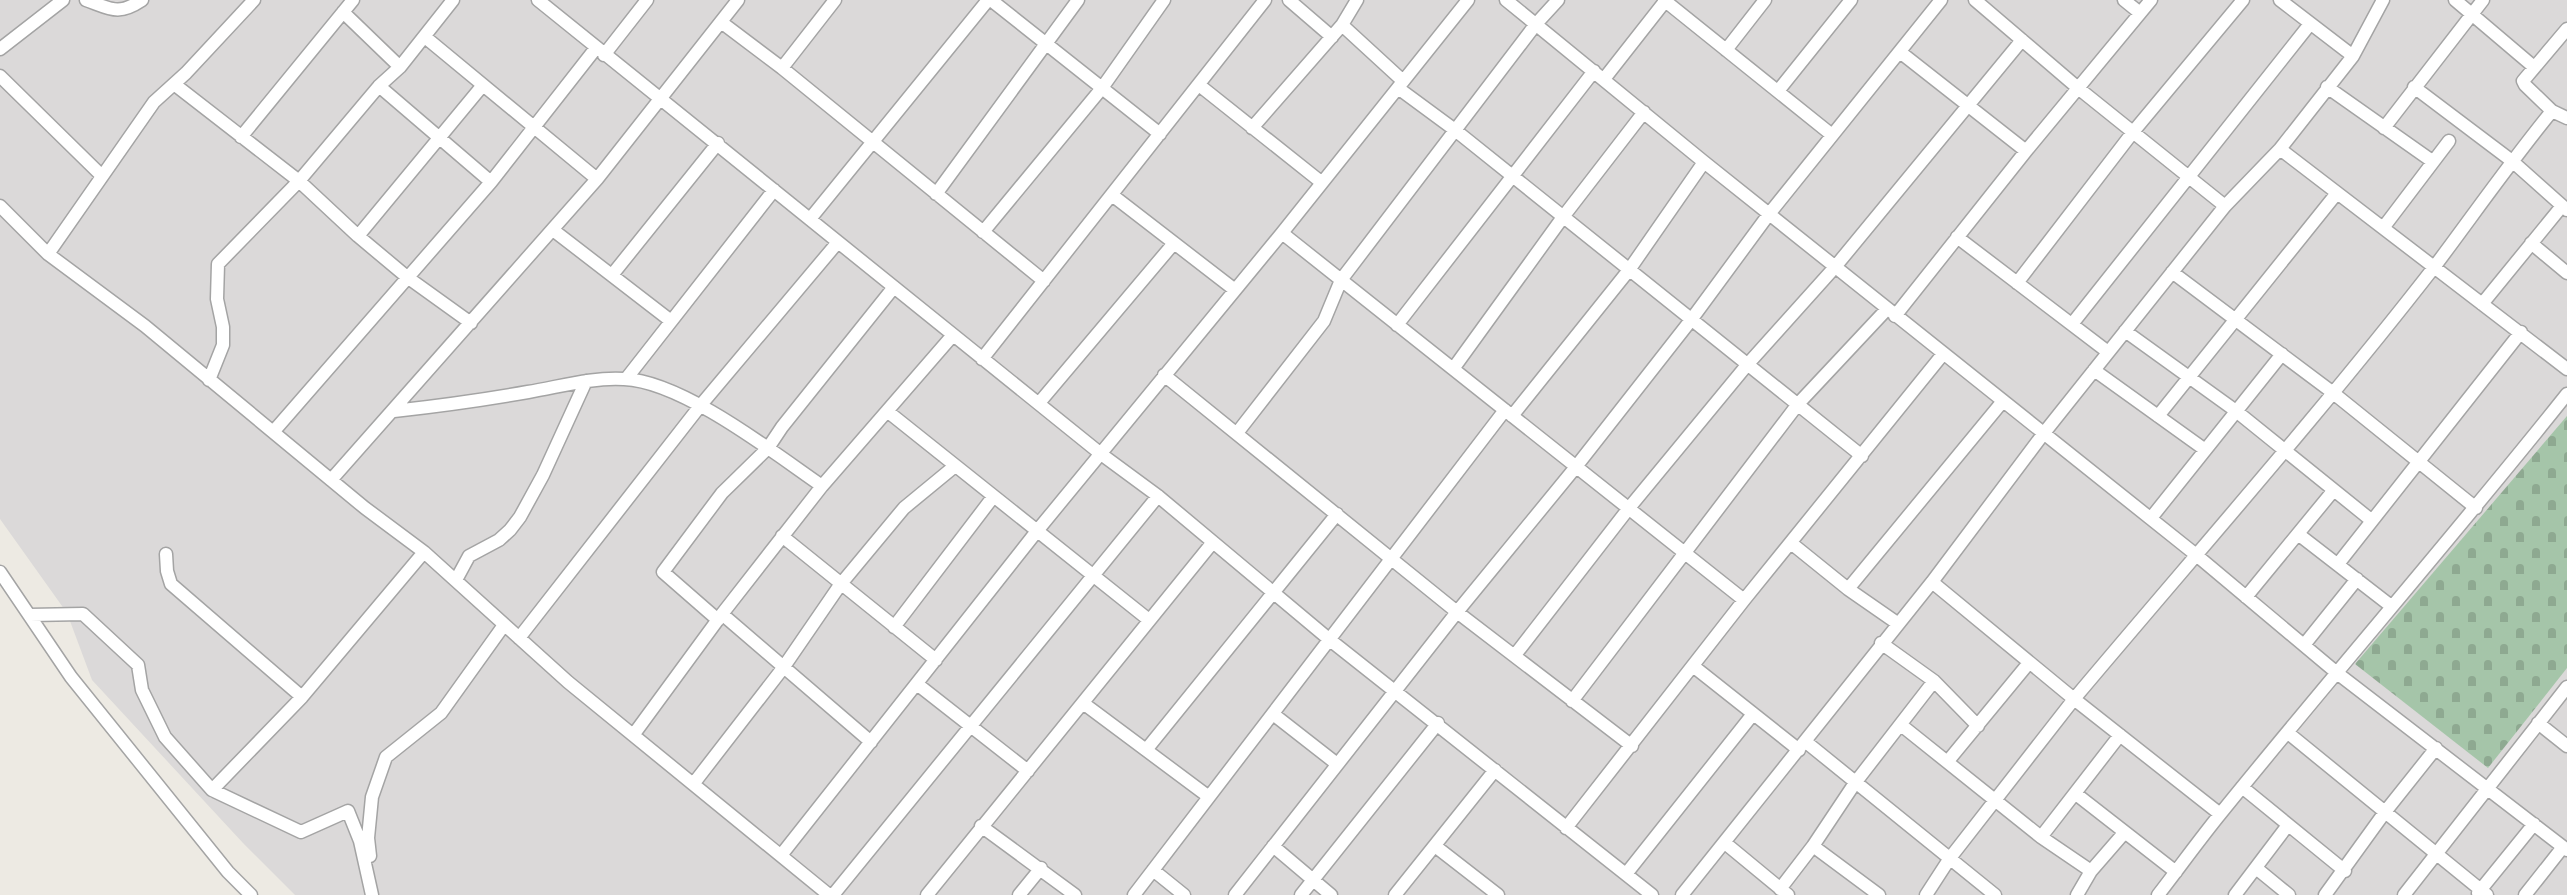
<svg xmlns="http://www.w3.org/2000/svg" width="2567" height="895" font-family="Inter,sans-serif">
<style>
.residential{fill:#dbd9d9}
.cemetery{fill:url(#cemetery-stones)}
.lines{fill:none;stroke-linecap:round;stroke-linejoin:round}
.minor-casing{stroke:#a4a4a4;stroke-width:15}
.minor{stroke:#fff;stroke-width:12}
</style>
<defs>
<pattern id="cemetery-stones" width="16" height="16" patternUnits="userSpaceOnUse" patternTransform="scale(2)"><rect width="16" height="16" fill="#a5c5a9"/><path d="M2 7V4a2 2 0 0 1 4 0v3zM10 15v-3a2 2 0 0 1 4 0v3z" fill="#8ea991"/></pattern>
</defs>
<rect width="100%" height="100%" fill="#edeae3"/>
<path class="residential" d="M0 0H2567V895H295L243 843 92 680 67 613 0 519Z"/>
<path class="cemetery" d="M2567 416V668L2488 768 2355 664Z"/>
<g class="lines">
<defs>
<path id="minor" d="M86 0C111 9 118 16 142 0
M538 0 1101 454 1158 496 1330 640 1652 895
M991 0 1160 134
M1289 0 1332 37
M1506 0 1704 162 2195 554 2337 673 2567 850
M1664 0 1832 135
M1975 0 2078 88 2225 206
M2124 0 2140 13
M2280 0 2353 56
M2455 0 2534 67
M343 12 400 67
M721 22 782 68 1044 281
M1342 25 1403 81
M2567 29 2523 81 2525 85 2552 111 2567 118
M425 37 597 179
M0 49 63 0
M1726 50 1765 0
M1900 52 2026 151
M604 55 647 0
M782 68 835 0
M0 76 102 176
M1604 79 1666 0
M174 84 299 181 358 236 407 277 471 323
M1199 85 1321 182
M379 86 491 182
M2327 87 2432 161
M2414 87 2512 161 2567 210
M1398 88 1455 130 1862 456
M1778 91 1851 0
M1252 128 1342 25 1357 0
M2384 128 2483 0
M241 137 353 0
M2280 149 2567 369
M936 194 1078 0
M1112 195 1235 290
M0 206 48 254 145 326 365 508 424 552 568 682 829 895
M810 219 988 0
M2383 228 2449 141
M553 230 671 321
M983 232 1102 88 1164 0
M1282 233 1744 600
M358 236 483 85
M1957 237 2108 352
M2531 243 2567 273
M48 254 154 102 186 73 254 0
M2172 272 2332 392 2476 508
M612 275 718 143
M2017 283 2133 132 2243 0
M2482 304 2562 206
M1895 316 2026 151 2151 0
M2072 324 2310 24
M1397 325 1594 71
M2125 331 2236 411 2371 520
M982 359 1265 0
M1453 369 1563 217 1644 112
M2094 370 2204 449
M1164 375 1457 612 1632 746
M626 379 774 190
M209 380 223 345V327L217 299 218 264 299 181 379 86 400 67 453 0
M1039 403 1174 243
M394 411C439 406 483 400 528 392 559 387 592 377 624 379 682 381 774 453 822 486
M887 411 1149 620
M1512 416 1629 270 1704 162
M2158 416 2337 193
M274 431 491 182 596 48
M1237 433 1324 321 1341 280 1536 24 1558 0
M331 480 597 179 738 0
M2151 518 2282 354
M2298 534 2391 606
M782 536 936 660
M1791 543 1848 589 1897 623
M166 554 167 571 171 584 302 697
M2338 564 2521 332
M0 572 71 677 228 872 251 895
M456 580 469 556 499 540 510 530 520 517 543 475 586 381
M1848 589 2003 401
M2246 597 2333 491
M722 614 871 742
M30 615 83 614 138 665 142 690 165 737 212 790 301 832 348 811 360 841 372 895
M718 620 663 572 722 493 768 448 782 427 894 287
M894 627 993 497
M519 638 700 406 838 242
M1881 643 1934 681 1978 726
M2304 645 2357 579
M1515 655 1629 508 1747 365 1835 267 2022 40
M1693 666 1799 750
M917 684 1028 771
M1572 701 1798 404 1887 309
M1083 703 1209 797
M1273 714 1337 764
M2538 723 2567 746
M1901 725 2041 837 2091 871
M2288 733 2487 895
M634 734 722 614 822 486 953 335
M1806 742 1995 895
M1146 750 1337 514
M1948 761 2028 664
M694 783 783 668 840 585 904 508 955 466
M2242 787 2345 871
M212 790 302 697 424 552
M2076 794 2176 872
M2220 814 2074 699C2195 555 2320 414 2435 266 2474 214 2511 161 2552 111
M981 826 1075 895
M1566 828 1744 600 1943 354
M2041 837 2120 735
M1725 843 1788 895
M1273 846 1331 895
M1435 846 1498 895
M1813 846 1879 895
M782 854 1037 531 1282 233 1468 0
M370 856 368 838 372 797 386 757 441 713 504 625
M2256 868 2289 895
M1153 870 1184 895
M1626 874 1753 714
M1780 889 1813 846 1855 783 1934 681
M2478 893 2534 824
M833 895 1158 496
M927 895 1213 542
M1019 895 1041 868
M1134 895 1505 410
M1235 895 1457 612 1575 468 1691 320 1769 214 1941 0
M1301 895 1438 723
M1395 895 1495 770
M1682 895 1932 582 2044 433 2225 206 2280 149 2353 56 2383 0
M1926 895 1950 858 2074 699 1932 582
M2077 895 2091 871 2124 833
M2158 895C2179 868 2199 840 2221 813 2335 672 2454 536 2567 394
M2235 895 2288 825
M2325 895 2385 812 2436 748
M2404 895 2567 687
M2525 895 2563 847"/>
</defs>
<use href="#minor" class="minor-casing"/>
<use href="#minor" class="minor"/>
</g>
</svg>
